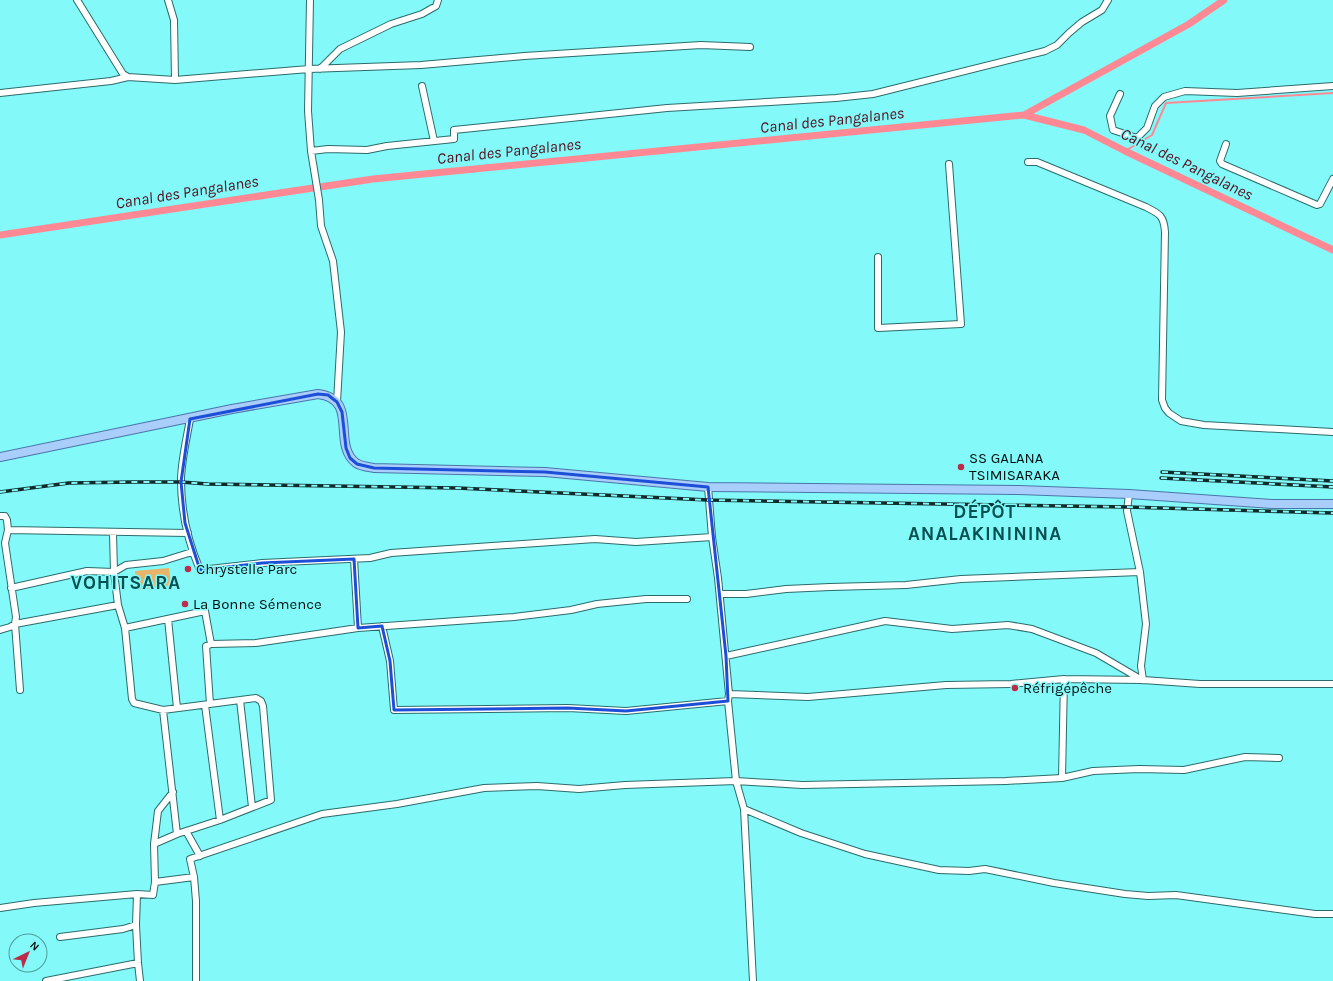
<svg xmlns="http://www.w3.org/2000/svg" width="1333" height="981" font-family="Karla,sans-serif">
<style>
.green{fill:#e9b467}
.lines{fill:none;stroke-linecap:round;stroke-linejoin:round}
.stream{stroke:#fe8994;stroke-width:2}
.canal{stroke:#fe8994;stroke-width:7}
.minor-casing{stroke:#2c6b6b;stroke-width:8}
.major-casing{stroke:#4976a8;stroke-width:10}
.minor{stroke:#fff;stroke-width:6}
.major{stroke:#aacefc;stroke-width:8}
.rail-casing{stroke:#0f2a2a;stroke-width:3.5}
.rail{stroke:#83f9f9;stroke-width:2;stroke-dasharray:6;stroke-linecap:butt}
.marked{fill:none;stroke:#1d4ed8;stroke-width:3;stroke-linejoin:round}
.poi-dot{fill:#bc2b48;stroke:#83f9f9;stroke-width:1.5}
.labels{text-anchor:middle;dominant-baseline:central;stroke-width:3;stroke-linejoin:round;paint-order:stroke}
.poi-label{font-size:15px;fill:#001010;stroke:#83f9f9;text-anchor:start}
.water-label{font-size:16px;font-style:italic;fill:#530b1a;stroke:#83f9f9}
.district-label{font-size:19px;font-weight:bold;letter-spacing:1px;fill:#075051;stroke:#83f9f9}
</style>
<rect width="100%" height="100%" fill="#83f9f9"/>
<path class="green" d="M169 568 171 586 137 590 135 571Z"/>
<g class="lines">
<path class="stream" d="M1125 151 1152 135 1166 103 1333 93"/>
<path class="canal" d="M1024 115 1189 24 1224 0
M0 235 373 179 1024 115 1084 130 1125 151 1333 250"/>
<defs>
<path id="minor" d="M77 0 123 74 128 77
M168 0 174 20 175 80
M310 0 308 111 311 151 319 200 321 226 333 261 341 332 337 402
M320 69 340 49 391 24 422 14 436 6 438 0
M422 86 434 141
M0 93 111 81 128 77 175 80 309 69 421 65 524 56 701 45 750 47
M1120 94 1110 116 1113 130 1137 138 1147 128 1155 106 1164 97 1185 91 1237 93 1333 86
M1226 144 1220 161 1222 164 1317 205 1320 204 1333 179
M311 151 328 149 367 150 387 146 454 139V130L667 108 836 98 873 94 1045 51 1057 45 1069 33 1082 22 1102 10 1108 0
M1028 162H1037L1146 207C1160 214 1164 216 1165 232L1162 400 1165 408 1169 413 1181 421 1204 425 1333 432
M878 257V328L961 324 949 164
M190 419C187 437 181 462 181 480 181 511 188 542 200 570L262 563 370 558 391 553 595 539 636 542 712 537
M708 487 712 537 718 578 729 694 808 697 946 685 1011 684 1064 679 1143 680 1200 684H1333
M1129 494 1127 511 1140 572 1146 624 1141 666 1143 680
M0 516H5L7 520 8 530
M354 559 358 628
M11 588 87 571 114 572 113 533
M720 594H746L786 589 830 587 906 585 961 579 1140 572
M168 619 177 708
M382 626 390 661 394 710 568 708 626 711 728 701
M125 628 205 611 211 644
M0 630 10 627 15 624 118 605
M726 656 885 621 952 629 1008 625 1032 629 1096 653 1142 680
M20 690 15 624 16 617 5 543 8 530 188 533
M729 694 728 701 736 781 802 785 1006 781 1062 778 1093 771 1139 769 1184 770 1245 757 1279 758
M240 700 252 807
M210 704 206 646 211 644 256 643 358 628 514 617 571 610 597 604 646 599H687
M205 705 220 820
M163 710 177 834
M1062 778 1064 679
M744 809 753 981
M186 831 200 856
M154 844 177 834 220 820 271 800 263 706 261 701 256 698 163 710 134 703 132 699 125 628 118 605 114 572 126 565 163 561 192 552
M194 877 196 901V981
M155 882 154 844 158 811 173 792
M137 894 136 925 138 963 140 981
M0 908 34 903 137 894 153 895 155 882 194 877 190 859 322 814 397 804 484 788 537 786 579 789 625 785 736 781 744 809 801 833 865 854 939 870 969 871 985 869 1054 883 1125 894 1148 896 1176 895 1315 914H1333
M60 937 123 929 136 925
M46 981 138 963"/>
<path id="major" d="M0 457 232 409 318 394C360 399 331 444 356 463 360 466 368 467 374 468L545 472 708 487 1019 490 1129 494 1273 504H1333"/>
</defs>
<use href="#minor" class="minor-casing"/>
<use href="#major" class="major-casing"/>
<use href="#minor" class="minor"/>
<use href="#major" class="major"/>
<defs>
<path id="rail" d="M1162 472 1333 481
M1161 478 1333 487
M0 492 69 483 133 482H181L208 484 457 488 708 500 1127 507 1333 513"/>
</defs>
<use href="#rail" class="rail-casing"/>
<use href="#rail" class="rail"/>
</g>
<path class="marked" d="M318 394 328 395 337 402 342 412 346 448 350 458 357 464 374 468 545 472 708 487 726 656 728 701 626 711 568 708 394 710 390 661 382 626 358 628 354 559 262 563 200 570 185 523 181 482 190 419Z"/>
<g class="poi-dot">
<circle cx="961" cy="467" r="4"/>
<circle cx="188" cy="569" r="4"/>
<circle cx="185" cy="604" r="4"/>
<circle cx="1015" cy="688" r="4"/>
</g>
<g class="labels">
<g class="poi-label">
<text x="969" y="458">SS GALANA<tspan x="969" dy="17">TSIMISARAKA</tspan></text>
<text x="196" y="569">Chrystelle Parc</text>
<text x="193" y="604">La Bonne Sémence</text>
<text x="1023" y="688">Réfrigépêche</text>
</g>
<g class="water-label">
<text transform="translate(832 120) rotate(-6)">Canal des Pangalanes</text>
<text transform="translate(509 151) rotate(-6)">Canal des Pangalanes</text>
<text transform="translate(1187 164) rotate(26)">Canal des Pangalanes</text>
<text transform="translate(187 192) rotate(-9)">Canal des Pangalanes</text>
</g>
<g class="district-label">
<text x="985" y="512">DÉPÔT<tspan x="985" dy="22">ANALAKINININA</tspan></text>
<text x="126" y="583">VOHITSARA</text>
</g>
</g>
<g transform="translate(28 953) rotate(43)"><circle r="19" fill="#83f9f9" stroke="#4f9c9c"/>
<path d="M0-3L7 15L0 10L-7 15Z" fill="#bc2b48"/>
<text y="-6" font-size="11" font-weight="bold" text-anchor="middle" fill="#001010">N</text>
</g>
</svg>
